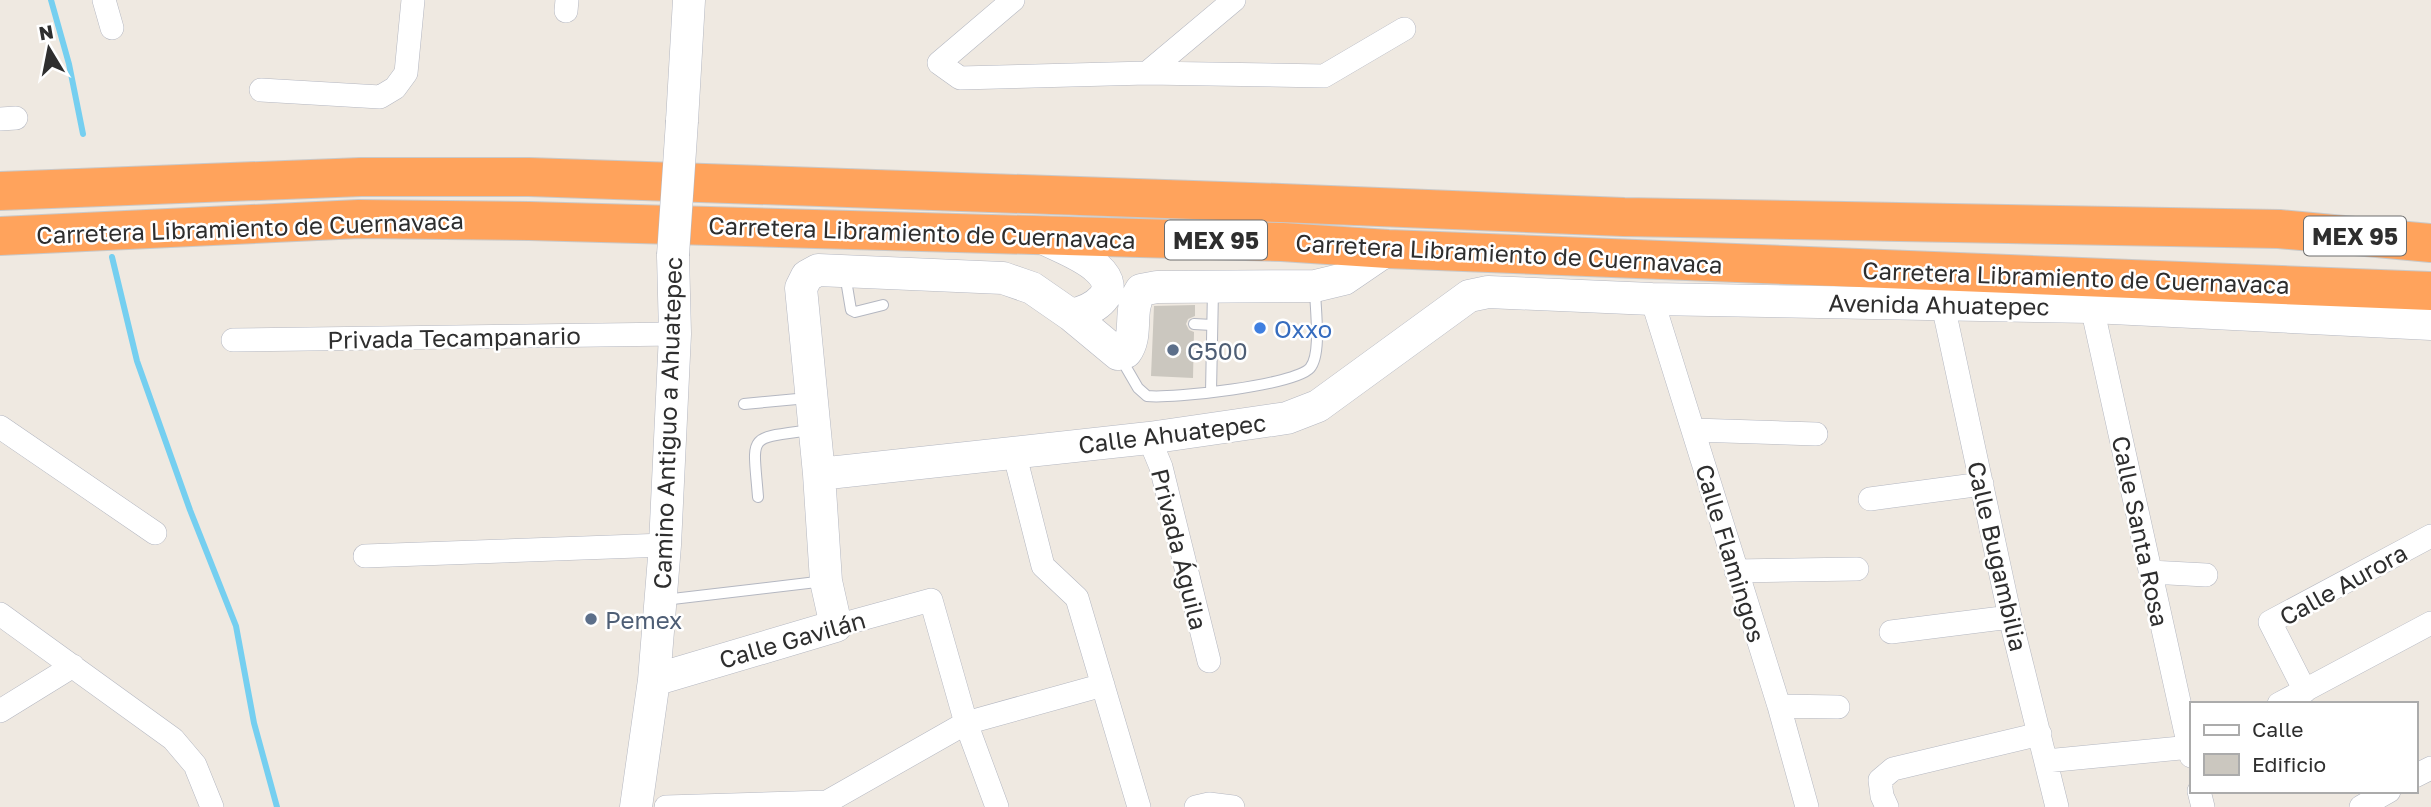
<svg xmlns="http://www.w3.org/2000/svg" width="2431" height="807" font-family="'Golos Text',sans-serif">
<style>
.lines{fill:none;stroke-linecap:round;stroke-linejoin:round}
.stream{stroke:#75cff0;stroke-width:6}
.building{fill:#cbc7bf}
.lane-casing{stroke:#b4b7c1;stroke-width:12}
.street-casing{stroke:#b4b7c1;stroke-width:24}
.secondary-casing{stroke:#b4b7c1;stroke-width:33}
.highway-casing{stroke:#c9c9c9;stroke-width:40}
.lane{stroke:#fff;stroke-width:10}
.street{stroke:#fff;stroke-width:23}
.secondary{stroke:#fff;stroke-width:32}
.highway{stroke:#ffa35c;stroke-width:38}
.secondary-bridge-casing{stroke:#b4b7c1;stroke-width:33;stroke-linecap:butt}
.secondary-bridge{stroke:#fff;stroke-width:32}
.shop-dot{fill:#3f7fe0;stroke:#fff;stroke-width:2.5}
.service-dot{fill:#5c6f8a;stroke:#fff;stroke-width:2.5}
.labels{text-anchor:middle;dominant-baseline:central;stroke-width:5;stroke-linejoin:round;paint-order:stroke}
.shield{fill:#fff;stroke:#6d6d6d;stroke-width:2}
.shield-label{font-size:23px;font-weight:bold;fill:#2e2e2e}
.street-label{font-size:24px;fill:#2e2e2e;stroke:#fff}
.shop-label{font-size:24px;fill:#366cbe;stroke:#fff;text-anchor:start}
.service-label{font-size:24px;fill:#4e5e75;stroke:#fff;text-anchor:start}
</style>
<rect width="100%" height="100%" fill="#efe9e1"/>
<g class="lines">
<path class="stream" d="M51 0 69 64 83 134
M112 257 137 361 190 510 236 626 254 723 277 807"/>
</g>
<path class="building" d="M1195 305V316L1188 319 1186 324 1189 330 1194 332 1193 378 1151 376 1154 306Z"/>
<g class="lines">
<defs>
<path id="lane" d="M845 274 851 310 855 312 883 305
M1194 324 1212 325
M1120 357 1138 388 1147 396C1172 399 1295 385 1310 368 1322 354 1315 307 1315 289
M1211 392 1213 290
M744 404 808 398
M758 497C753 433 746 439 811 430
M664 600 825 581"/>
<path id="street" d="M104 0 112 28
M1013 0 939 63 960 78 1147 73 1324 76 1404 29
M566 11 567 0
M1147 73 1234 0
M261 90 380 97 395 88 406 73 413 0
M0 119 16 118
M1652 299 1779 706 1807 807
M1943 305 2010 617 2057 807
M2092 307 2191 756
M233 340 675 334
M0 427 155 533
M1693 430 1816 434
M1149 438 1161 467 1209 661
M1014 452 1043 566 1077 598 1139 807
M1870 499 1982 484
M365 556 665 545
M1736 571 1857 569
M2150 572 2206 575
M0 614 173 739 195 765 212 807
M836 626 931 600 966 723 997 807
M1891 632 2010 617
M2305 691 2270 622 2431 536
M2279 704 2431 623
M1779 706 1838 707
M0 711 73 666
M2046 761 2191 747
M2415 776 2431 768
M2199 791 2203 807
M666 807 827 802 966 723 1103 685
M1196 807 1209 804 1233 807
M1887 807 1882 796 1880 780 1893 769 2040 734
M2361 807 2389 791"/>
<path id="secondary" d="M682 121 689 0
M1039 236C1057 246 1082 254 1097 268 1124 292 1094 310 1071 315
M819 474 1149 438 1287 418 1318 406 1469 296 1488 292 1652 299 2092 307 2431 324
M654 680 836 626 826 581 819 474 801 288 807 276 818 270 1003 278 1032 288 1071 315 1118 354 1126 352C1139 334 1127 311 1141 290L1157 287 1315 286 1344 279 1388 249
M636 807 654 680 665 545 675 334 673 255"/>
<path id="highway" d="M0 191 361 177H529L1281 203 1624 217 2279 229 2431 243
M0 236 359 219 529 221 1282 242 1388 249 2431 291"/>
</defs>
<use href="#lane" class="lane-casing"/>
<use href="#street" class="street-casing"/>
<use href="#secondary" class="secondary-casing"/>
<use href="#highway" class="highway-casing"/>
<use href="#lane" class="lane"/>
<use href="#street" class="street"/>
<use href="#secondary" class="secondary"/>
<use href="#highway" class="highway"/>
<defs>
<path id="secondary-bridge" d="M673 255 682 121"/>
</defs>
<use href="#secondary-bridge" class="secondary-bridge-casing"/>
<use href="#secondary-bridge" class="secondary-bridge"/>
</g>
<circle class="shop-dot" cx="1260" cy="328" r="7"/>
<g class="service-dot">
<circle cx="1173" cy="350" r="7"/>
<circle cx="591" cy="619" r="7"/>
</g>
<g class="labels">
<g class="shield">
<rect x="2304" y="216.5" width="102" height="39" rx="5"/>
<rect x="1165" y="220.5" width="102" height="39" rx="5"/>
</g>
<g class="shield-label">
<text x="2355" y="236">MEX 95</text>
<text x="1216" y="240">MEX 95</text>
</g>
<g class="street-label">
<text transform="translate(250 227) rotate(-2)">Carretera Libramiento de Cuernavaca</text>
<text transform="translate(922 232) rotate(2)">Carretera Libramiento de Cuernavaca</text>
<text transform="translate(1509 253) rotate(3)">Carretera Libramiento de Cuernavaca</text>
<text transform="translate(2076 277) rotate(2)">Carretera Libramiento de Cuernavaca</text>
<text transform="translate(1939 304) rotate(1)">Avenida Ahuatepec</text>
<text transform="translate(454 337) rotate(-1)">Privada Tecampanario</text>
<text transform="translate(667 423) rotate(-88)">Camino Antiguo a Ahuatepec</text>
<text transform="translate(1172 433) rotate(-7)">Calle Ahuatepec</text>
<text transform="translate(2141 531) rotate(78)">Calle Santa Rosa</text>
<text transform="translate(1180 549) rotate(76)">Privada Águila</text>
<text transform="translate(1731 553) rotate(73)">Calle Flamingos</text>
<text transform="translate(1998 556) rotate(77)">Calle Bugambilia</text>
<text transform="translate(2343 584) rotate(-29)">Calle Aurora</text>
<text transform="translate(792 639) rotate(-16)">Calle Gavilán</text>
</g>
<g class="shop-label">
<text x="1274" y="328">Oxxo</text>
</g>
<g class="service-label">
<text x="1187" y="350">G500</text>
<text x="605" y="619">Pemex</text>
</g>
</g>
<rect x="2190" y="702" width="228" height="91" fill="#ffffff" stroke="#ababab" stroke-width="2"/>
<rect x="2204" y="725" width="35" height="10" fill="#ffffff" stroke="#ababab" stroke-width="2"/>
<text x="2252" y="737" font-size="21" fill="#2e2e2e">Calle</text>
<rect x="2204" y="754" width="35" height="21" fill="#cbc7bf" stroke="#ababab" stroke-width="2"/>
<text x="2252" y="772" font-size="21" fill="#2e2e2e">Edificio</text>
<g transform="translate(49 49) rotate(350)" stroke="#ffffff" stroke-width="5" paint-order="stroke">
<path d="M0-5L12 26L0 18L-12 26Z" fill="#2e2e2e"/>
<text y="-10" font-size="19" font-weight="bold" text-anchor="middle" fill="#2e2e2e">N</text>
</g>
</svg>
